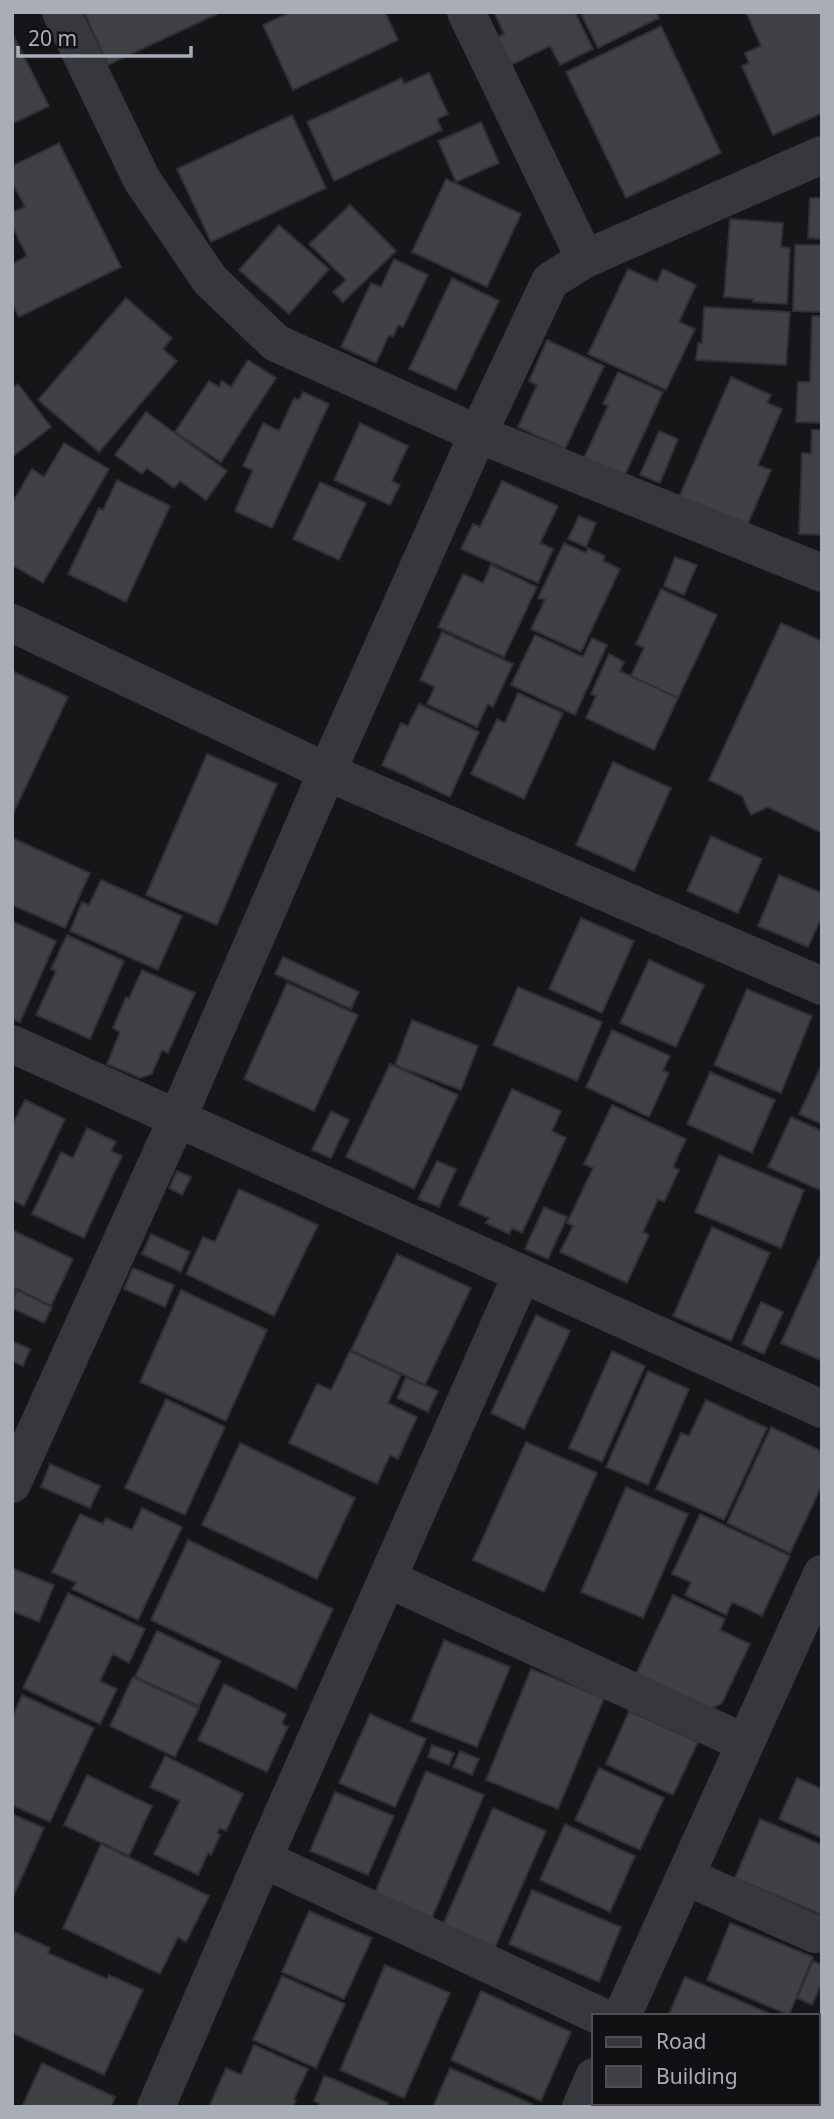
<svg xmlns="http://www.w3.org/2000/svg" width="834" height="2119" font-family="'Noto Sans',sans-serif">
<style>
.building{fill:#404145;stroke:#303034;stroke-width:2}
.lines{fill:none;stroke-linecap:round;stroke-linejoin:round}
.street{stroke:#37383d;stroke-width:38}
</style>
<rect width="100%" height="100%" fill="#161618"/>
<path class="building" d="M84 12H221L108 65Z
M291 12H385L398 40 293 90 263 25Z
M494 12H575L593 49 560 65 550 46 511 65 497 37 504 34Z
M580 12H656L659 18 598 48Z
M746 12H822V113L773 135 742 66 749 63 745 53 761 46Z
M661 26 721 153 626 198 566 72Z
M12 33 49 106 12 124Z
M429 73 448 114 437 119 442 130 334 181 307 122 402 78 404 84Z
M292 115 326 188 211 242 177 169Z
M481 122 499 163 456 182 438 141Z
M59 143 121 267 19 317 12 304V264L27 256 12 226V212L25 207 12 182V166Z
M446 179 521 214 487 287 412 252Z
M810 198H822V239L808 238Z
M350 205 396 251 343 302 333 292 346 280 309 244Z
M730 219 783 223 781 247 790 248 787 304 753 302V299L724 297Z
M279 225 329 269 289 314 239 270Z
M795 245H822V312L793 311Z
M394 259 428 275 403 327 398 325 393 337 389 335 376 363 341 347 371 283 381 287Z
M628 269 657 282 663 269 696 285 679 322 695 329 666 390 588 354Z
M452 278 499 301 456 390 409 369Z
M126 298 172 338 163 349 177 361 99 452 38 400Z
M704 307 790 312 786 365 696 360 698 343H702Z
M812 316H822V423L796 422 798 382H810Z
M547 340 604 366 565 449 518 427 537 385 529 381Z
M248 360 276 378 221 462 175 432 209 381 219 387 222 381 231 387Z
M618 372 663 392 624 477 584 458 608 406 603 404Z
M731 377 771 395 767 403 782 409 758 465 771 470 747 526 679 497Z
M18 384 51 427 12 457V388Z
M303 392 329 404 272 528 235 511 253 470 243 466 263 423 279 431 294 398 299 400Z
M146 412 227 471 206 500 180 481 174 488 147 468 142 474 115 455Z
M360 423 408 446 392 481 400 485 390 505 334 480Z
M812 430H822V535L799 534 802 453 811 454Z
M659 431 678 439 660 483 640 475Z
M64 443 109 469 43 583 12 565V503L32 469 44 477Z
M117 480 170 506 126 602 68 574 99 508 103 510Z
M502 481 558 506 540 543 553 549 538 583 461 549 473 524 480 527Z
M320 482 366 503 339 560 293 539Z
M579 516 596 523 586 547 568 539Z
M564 543 586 553 588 548 605 556 603 561 620 569 581 652 531 629 545 600 538 598Z
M675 557 697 565 684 595 664 586Z
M491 565 537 587 504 657 438 627 463 574 483 583Z
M661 589 717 615 678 698 631 676 644 648 636 644Z
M781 623 822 641V833L768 807 751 815 742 796 709 780Z
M442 632 513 664 493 707 488 704 477 727 427 704 435 687 420 680Z
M535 635 583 657 592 638 607 645 575 715 511 685Z
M609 654 624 662 620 671 678 698 654 750 586 718 596 696 591 694Z
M12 671 68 697 12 816Z
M518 693 563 713 524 799 471 774 497 719 505 723Z
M419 704 479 732 450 797 382 765 401 723 408 726Z
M207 754 277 784 217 925 146 895Z
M613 762 671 788 634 871 576 845Z
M711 836 762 859 738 913 687 891Z
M12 838 90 873 65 928 12 905Z
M779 875 822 893V916L808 947 758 926Z
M101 880 182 916 158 970 70 931 82 902 89 905Z
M581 918 634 941 602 1013 549 989Z
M12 921 56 941 20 1022 12 1019Z
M67 935 124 961 90 1039 36 1015 56 971 51 969Z
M283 957 359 992 351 1009 275 974Z
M649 960 704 985 676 1047 620 1023Z
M142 970 195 993 168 1053 162 1050 152 1074 140 1078 107 1064 120 1032 113 1028 126 997 129 999Z
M287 983 358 1015 314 1111 244 1079Z
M518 987 602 1022 577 1081 493 1045Z
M747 989 812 1016 781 1093 714 1065Z
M412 1020 478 1046 461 1090 395 1065Z
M612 1030 670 1056 663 1070 669 1073 649 1117 586 1087Z
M390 1064 458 1095 414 1189 346 1157Z
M822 1064V1124L799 1114Z
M710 1072 775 1100 752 1153 687 1124Z
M512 1089 561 1111 552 1131 566 1138 522 1233 512 1228 509 1234 486 1223 489 1218 459 1205Z
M25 1100 65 1119 24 1206 12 1200V1125Z
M612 1105 686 1139 673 1167 679 1170 664 1202 658 1199 643 1232 649 1235 627 1283 560 1252 573 1226 567 1223 593 1168 584 1164Z
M331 1111 349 1120 331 1158 312 1150Z
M791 1117 822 1131V1191L768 1167Z
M87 1128 116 1142 111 1151 122 1156 84 1238 32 1214 61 1152 73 1158Z
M719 1155 804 1190 781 1248 695 1212Z
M437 1161 456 1169 439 1207 418 1199Z
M177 1171 191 1177 182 1195 169 1188Z
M239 1189 318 1225 274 1316 186 1274 203 1237 215 1242Z
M544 1207 567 1217 548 1259 525 1249Z
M712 1227 770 1253 731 1341 673 1316Z
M12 1230 73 1259 51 1306 16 1288 12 1296Z
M151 1234 190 1252 181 1272 142 1254Z
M822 1252V1361L781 1343Z
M397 1254 471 1288 425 1385 351 1350Z
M133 1268 174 1285 165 1307 124 1289Z
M17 1290 52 1307 44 1323 12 1308V1301Z
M181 1290 267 1330 226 1421 140 1382Z
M761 1302 783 1312 764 1354 742 1344Z
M536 1315 570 1331 524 1429 491 1413Z
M12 1341 30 1349 23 1366 12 1361Z
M350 1351 401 1375 388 1403 417 1417 398 1459 390 1455 377 1484 289 1443 317 1384 331 1390Z
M612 1351 645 1366 602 1462 569 1448Z
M648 1371 689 1389 648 1485 606 1467Z
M406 1377 438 1391 428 1412 397 1398Z
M166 1399 225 1427 185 1515 125 1488Z
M706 1400 767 1428 724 1520 656 1489 681 1433 689 1436Z
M771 1427 819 1450 822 1457V1485L790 1553 727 1523Z
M526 1442 597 1473 544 1592 473 1560Z
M240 1443 355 1498 317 1579 202 1525Z
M50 1464 100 1486 90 1508 41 1487Z
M626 1487 688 1514 643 1618 581 1592Z
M142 1508 182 1527 138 1620 72 1589 76 1583 52 1572 80 1514 103 1524 106 1518 132 1530Z
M700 1514 790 1556 762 1616 732 1602 726 1615 685 1595 691 1582 672 1574Z
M188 1540 333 1609 296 1689 151 1620Z
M12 1568 54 1585 39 1622 12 1611Z
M68 1593 145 1629 129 1663 113 1654 100 1681 117 1689 100 1724 23 1688Z
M673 1595 725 1619 720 1630 750 1644 722 1703 711 1709 636 1674Z
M157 1631 221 1661 199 1706 135 1677Z
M444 1640 510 1667 477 1747 411 1721Z
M531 1669 604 1698 558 1809 486 1780Z
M133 1677 199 1708 175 1757 110 1726Z
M224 1684 286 1714 282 1724 288 1727 267 1772 198 1740Z
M22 1695 94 1728 50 1822 12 1805V1718Z
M629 1711 698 1742 673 1795 606 1764Z
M370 1714 426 1739 395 1807 339 1783Z
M432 1745 454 1753 449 1765 428 1757Z
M460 1751 479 1759 472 1775 453 1767Z
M165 1756 243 1794 226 1831 220 1828 217 1833 220 1835 211 1855 208 1853 198 1875 154 1854 180 1801 150 1787Z
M599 1768 664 1798 640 1850 575 1820Z
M426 1771 484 1795 431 1920 374 1895Z
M87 1775 152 1806 129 1856 64 1825Z
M797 1778 822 1789V1838L779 1819Z
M335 1792 394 1816 368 1875 310 1851Z
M493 1808 546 1831 495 1947 443 1925Z
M12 1814 44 1828 12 1899Z
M760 1819 822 1845V1915L735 1878Z
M565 1824 635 1856 610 1912 540 1880Z
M101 1844 209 1896 186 1942 178 1937 160 1974 63 1928Z
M532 1890 621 1927 599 1982 509 1944Z
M309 1911 372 1938 344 1999 282 1972Z
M730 1923 813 1957 789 2015 707 1980Z
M15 1932 50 1948 48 1953 107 1979 109 1975 143 1990 104 2075 12 2033V1938Z
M813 1961 822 1965V1982L812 2005 797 1998Z
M385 1965 450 1993 404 2098 340 2070Z
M282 1976 345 2004 316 2068 253 2040Z
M685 1977 775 2016H668Z
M481 1991 571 2032 541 2101 451 2060Z
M818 2037 822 2038V2107H814L806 2103H818Z
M254 2045 308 2069 294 2099 296 2100 293 2107H209L226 2068 241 2075Z
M42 2063 115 2097 111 2107H22Z
M450 2068 532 2104 531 2107H433Z
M324 2076 331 2078 388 2103 387 2107H318L319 2103 314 2101Z
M646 2103H730L737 2106 645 2107Z"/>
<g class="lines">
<path class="street" d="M61 12 142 180 210 280 276 343 478 434 822 573
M466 12 585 259
M12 623 327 772 822 986
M12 1044 822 1409
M12 1484 177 1119 327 772 478 434 550 281 585 259 822 155
M388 1579 745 1743
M263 1859 600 2016
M685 1876 815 1934
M622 2016 822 1574
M156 2107 263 1859 522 1274
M581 2107 594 2077"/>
</g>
<rect width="834" height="2119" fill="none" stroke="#a8adb8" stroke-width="28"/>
<rect x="592" y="2014" width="228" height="91" fill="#111113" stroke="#4d4f55" stroke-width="2"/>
<rect x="606" y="2037" width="35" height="10" fill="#37383d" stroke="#4d4f55" stroke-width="2"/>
<text x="656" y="2049" font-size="21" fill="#a8adb8">Road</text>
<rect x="606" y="2066" width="35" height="21" fill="#404145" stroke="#4d4f55" stroke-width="2"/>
<text x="656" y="2084" font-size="21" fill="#a8adb8">Building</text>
<path d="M18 46v10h173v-10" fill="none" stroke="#a8adb8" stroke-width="3.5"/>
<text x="28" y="46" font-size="21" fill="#a8adb8" stroke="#111113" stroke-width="5" paint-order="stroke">20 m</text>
</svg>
